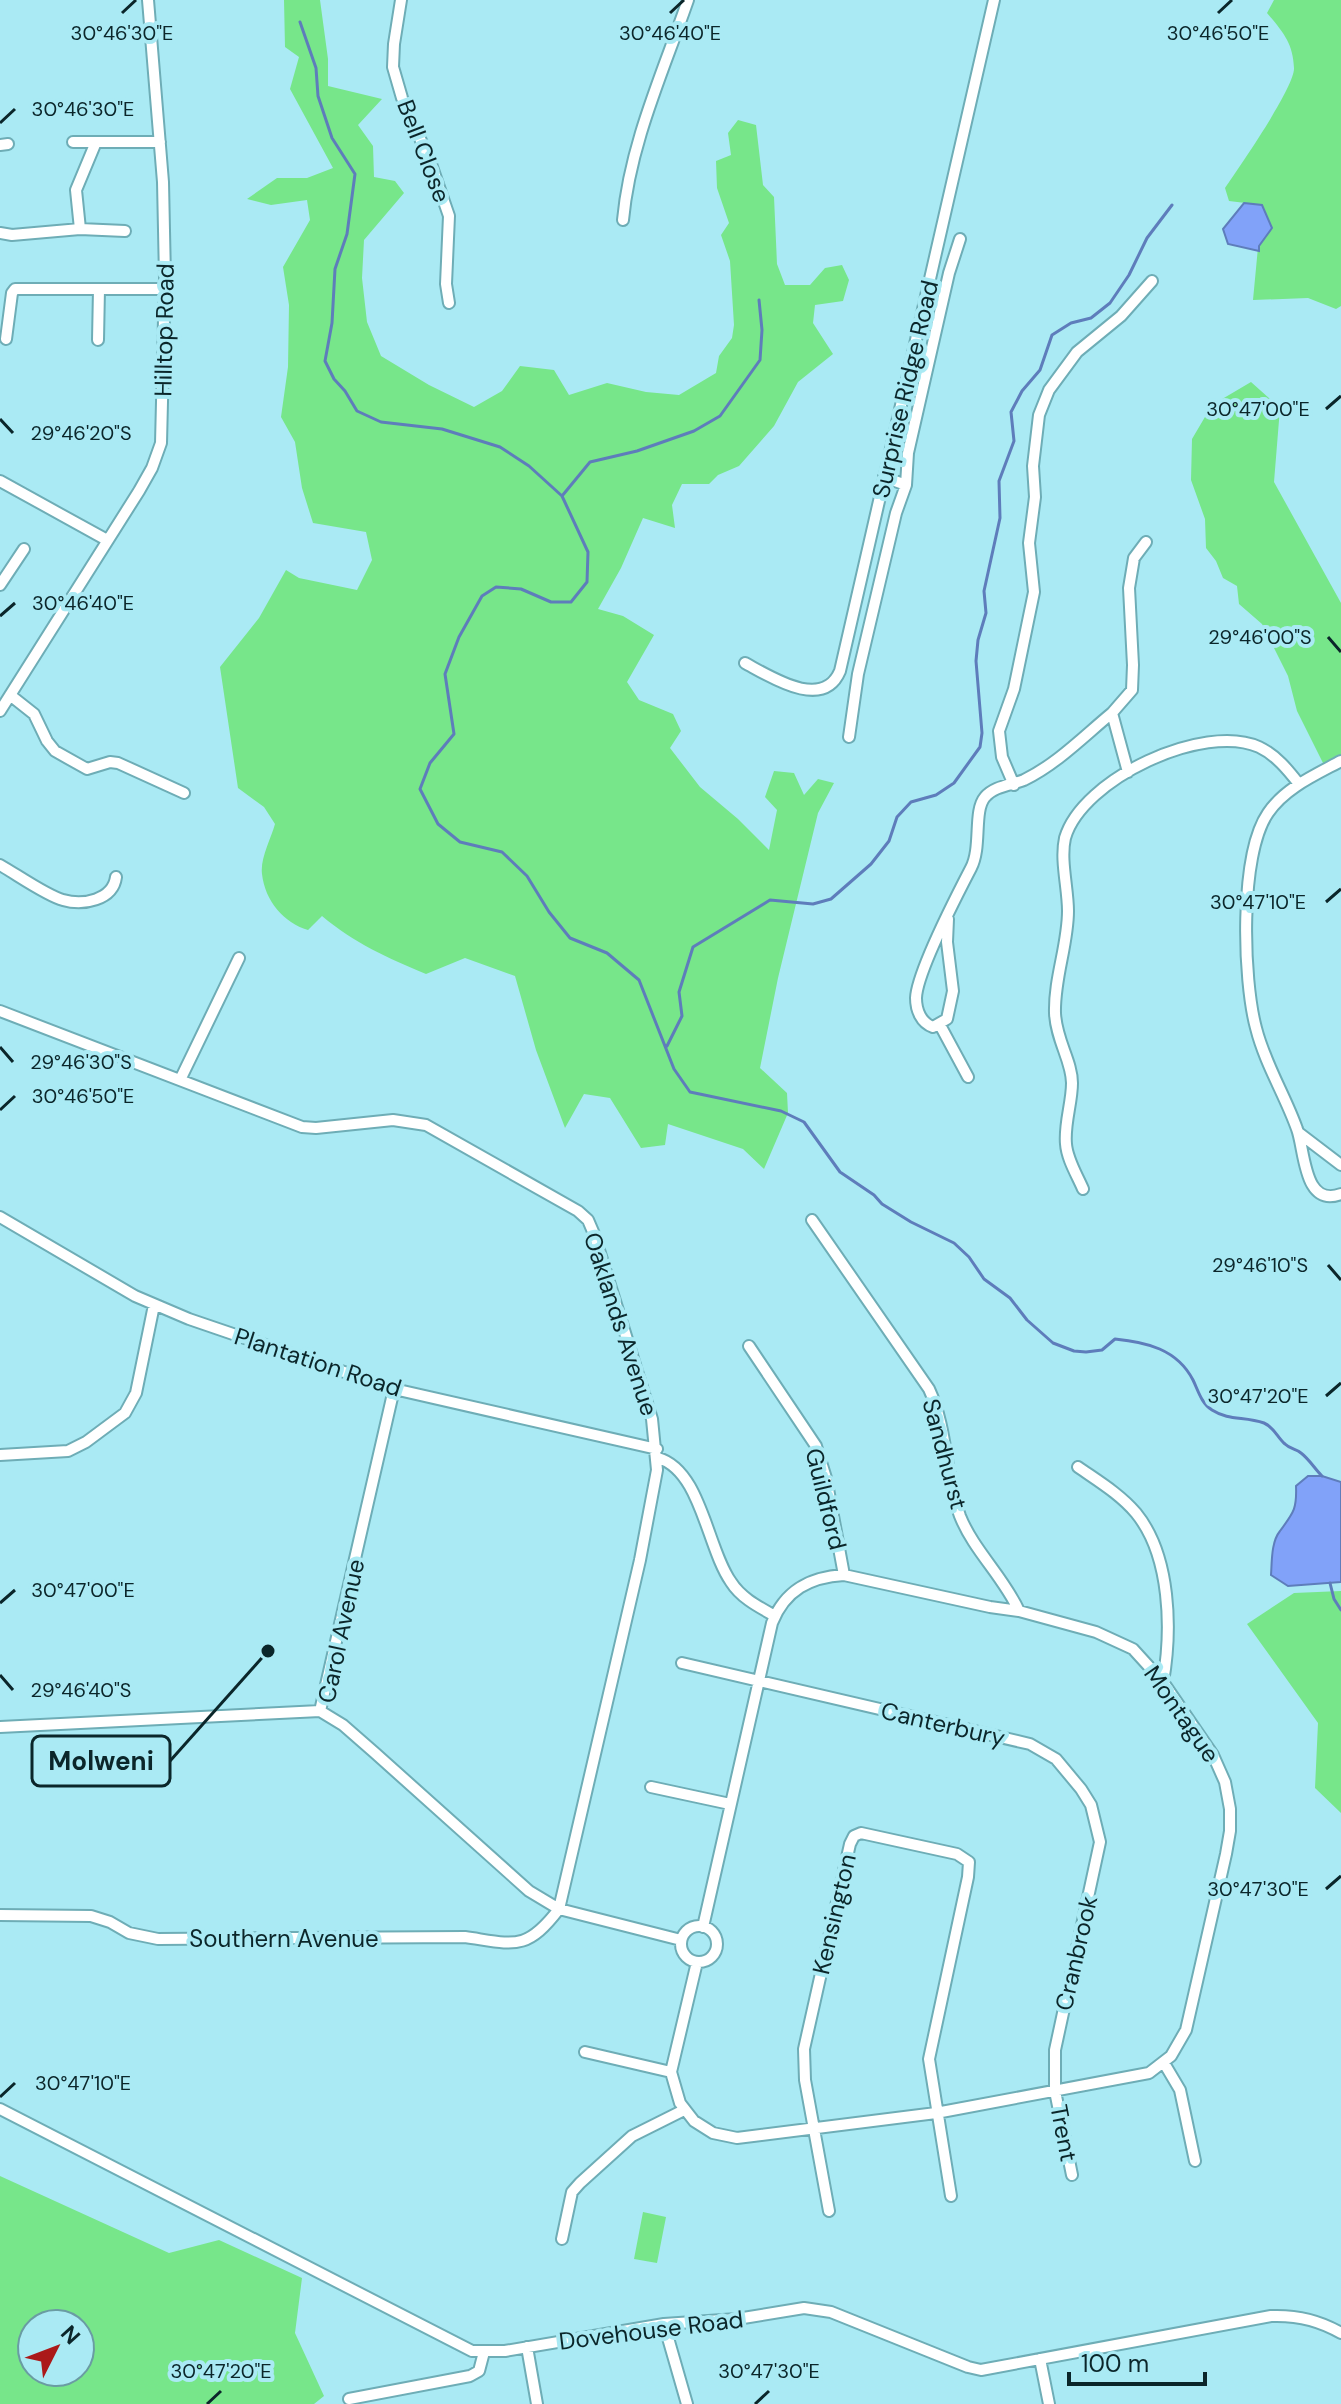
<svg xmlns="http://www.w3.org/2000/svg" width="1341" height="2404" font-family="'DM Sans',sans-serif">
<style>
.green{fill:#77e68a;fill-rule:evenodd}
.water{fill:#81a2f9;stroke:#5e7dbb;stroke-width:2}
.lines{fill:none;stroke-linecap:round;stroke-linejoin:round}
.stream{stroke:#5e7dbb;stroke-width:3}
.street-casing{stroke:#6eadb6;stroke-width:14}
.street{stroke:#fff;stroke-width:10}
.ticks{fill:none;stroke:#0b262a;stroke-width:3}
.labels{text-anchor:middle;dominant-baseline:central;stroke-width:8;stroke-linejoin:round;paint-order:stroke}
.street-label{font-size:24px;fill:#0b262a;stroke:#aaeaf4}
.ticks-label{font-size:20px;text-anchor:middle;fill:#0b262a;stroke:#aaeaf4;stroke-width:8;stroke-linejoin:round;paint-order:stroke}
.leader{fill:none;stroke:#0b262a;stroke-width:3}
.callout-dot{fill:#0b262a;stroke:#aaeaf4;stroke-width:3}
.callout{fill:#aaeaf4;stroke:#0b262a;stroke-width:3}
.callout-label{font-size:26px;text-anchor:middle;font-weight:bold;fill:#0b262a}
</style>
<rect width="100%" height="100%" fill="#aaeaf4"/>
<path class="green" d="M284 0H320L328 59V86L382 99 358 125 373 146 374 177 395 181 404 193 364 240 362 278 367 322 381 356 429 385 474 407 502 391 520 366 554 370 569 395 607 383 646 392 679 395 716 373 719 356 732 338 734 325 730 261 721 235 729 223 717 188 716 161 731 155 728 133 738 120 756 125 763 185 774 197 777 264 785 285H810L825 268 842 265 849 280 843 301 815 305 813 323 833 354 798 382 774 426 739 466 718 475 709 484H682L672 505 675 528 643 518 621 568 598 609 623 616 654 635 627 682 639 700 673 714 681 731 670 748 700 787 738 819 769 850 777 810 765 797 774 771 794 773 804 795 818 779 834 783 818 813 778 978 760 1068 787 1093 788 1113 764 1169 743 1149 668 1124 665 1145 641 1148 610 1098 584 1094 565 1128 536 1050 515 976 465 958 426 974C388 958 354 943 322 916L308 930C284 923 265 901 262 874 260 858 271 839 275 824L264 807 238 788 220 667 259 618 286 570 299 578 357 590 372 560 366 532 313 523 302 488 295 442 281 417 288 367 289 305 283 267 310 220 307 200 271 205 247 199 277 178H307L333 168 290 89 299 57 285 47Z
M1274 0H1341V306L1336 309 1308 298 1253 300 1262 205 1229 201 1225 188C1238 169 1295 87 1294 68 1293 43 1283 32 1267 13Z
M1251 382 1280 408 1274 482 1341 603V758L1325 767 1297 711 1288 676 1262 624 1239 604 1237 586 1223 578 1216 561 1206 548 1205 519 1191 480 1192 439 1212 405Z
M1341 1591V1813L1315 1788 1318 1723 1247 1624 1294 1593Z
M0 2176 169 2253 219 2240 302 2278 295 2333 324 2396 314 2404H0ZM32 2324H80V2372H32Z
M643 2212 666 2217 657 2263 634 2259Z"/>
<path class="water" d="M1244 203 1262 205 1272 228 1259 246V251L1228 244 1223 229Z
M1308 1476H1322L1341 1482V1582L1288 1586 1271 1575C1272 1562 1271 1542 1280 1531 1293 1513 1297 1510 1296 1486Z"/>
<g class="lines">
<path class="stream" d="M300 22 316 68 318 96 332 138 355 174 347 234 335 269 332 323 325 361 334 379 345 391 357 411 381 422 442 429 500 447 529 466 562 496 588 552 587 582 571 602H551L521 589 496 587 482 596 459 637 445 674 454 734 430 763 420 789 438 824 460 842 502 852 527 876 549 912 570 938 607 953 639 980 674 1069 690 1092 781 1111 804 1122 840 1172 874 1195 882 1204 911 1222 954 1243 969 1257 984 1279 1010 1298 1027 1320 1053 1343 1074 1351 1086 1352 1102 1350 1115 1339C1146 1342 1177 1349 1193 1380 1198 1390 1201 1403 1212 1410 1229 1421 1245 1416 1264 1423 1274 1427 1277 1437 1285 1444 1290 1449 1296 1449 1301 1453 1309 1459 1315 1469 1322 1476
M562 496 590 462 637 451 694 431 720 416 760 360 762 330 759 300
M667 1046 682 1016 679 992 693 947 770 900 813 904 831 899 871 864 889 841 897 817 911 802 936 795 954 783 980 747 982 733 976 661 978 640 986 613 984 591 1000 518 999 481 1014 441 1011 412 1022 391 1040 370 1052 335 1071 323 1091 318 1110 303 1129 275 1147 238 1172 205
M1330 1583 1334 1599 1341 1610"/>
<defs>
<path id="street" d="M401 0 394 44 393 67 402 98 430 161 449 216 446 284 449 303
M73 142H160
M0 145 8 144
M623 220C630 144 663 72 688 0
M80 229 125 231
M0 233 12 235 80 229 76 190 96 142
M6 339 12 293 15 289H165
M98 340 99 289
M884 477 906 485 908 453 949 273 960 239
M0 481 107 540
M0 585 24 549
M745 663C771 677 823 711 840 671L994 0
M10 695 34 714 47 741 55 751 87 769 110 762 118 763 184 793
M0 711 139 491 152 468 161 443 165 278 163 182 148 0
M849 737 858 674 896 513 906 485
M1341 761C1315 775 1285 788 1268 813 1239 855 1243 980 1256 1028 1265 1064 1285 1095 1297 1129 1305 1150 1303 1208 1341 1194
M1128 772 1112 713 1132 690 1133 665 1129 588 1134 558 1146 542
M1014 785 1002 757 999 731 1014 689 1034 592 1029 543 1035 497 1033 466 1039 415 1049 390 1077 352 1121 316 1152 281
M0 865C16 874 47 896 63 900 83 906 113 900 116 877
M948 919 947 942 953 991 947 1019 933 1027C921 1023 916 1010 916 998 917 972 958 893 971 868 982 847 973 811 985 797 994 786 1012 785 1024 780 1057 764 1084 736 1112 713
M0 1011 302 1127 316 1128 393 1120 426 1125 578 1211 588 1220 594 1234 652 1419 657 1470 640 1560 559 1909C526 1952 514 1944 465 1937L158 1939 129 1933 110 1922 91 1916 0 1915
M940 1025 968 1077
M180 1080 239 958
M1299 1133 1341 1165
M1083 1189C1077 1175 1067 1159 1066 1144 1064 1124 1072 1103 1072 1083 1072 1061 1056 1040 1055 1013 1054 978 1068 945 1068 911 1068 888 1060 860 1065 838 1082 779 1204 722 1259 747 1276 755 1288 770 1299 784
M0 1217 135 1296 189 1319 394 1389 657 1449
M812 1220 929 1389C948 1430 945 1475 960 1516 974 1551 1003 1576 1019 1611
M749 1346 816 1446 826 1478 844 1575
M394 1389 320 1711 343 1725 375 1753 529 1891 559 1909 681 1940
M0 1455 68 1451 86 1442 125 1413 136 1393 154 1305
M658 1458C701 1470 707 1548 731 1582 741 1598 759 1607 775 1616
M1078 1467C1098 1481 1120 1494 1136 1513 1171 1556 1172 1630 1163 1682
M682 1663 1030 1744 1056 1759 1081 1789 1091 1805 1100 1842 1055 2050V2091L1072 2175
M0 1727 320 1711
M651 1787 730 1804
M681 1944a18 18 0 1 1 36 0a18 18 0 1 1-36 0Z
M697 1962 671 2072 680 2103 694 2121 713 2133 737 2138 936 2113 1149 2073 1171 2056 1186 2030 1226 1854 1230 1831V1809L1225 1782 1213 1755 1163 1682 1133 1649 1096 1632 1019 1611 990 1607 844 1575C810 1577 785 1590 772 1623L703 1927
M585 2052 671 2072
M1164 2063 1180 2090 1195 2161
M0 2109 472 2351H505L664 2324 737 2319 804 2308 831 2312 968 2367 981 2370 1271 2316C1296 2315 1319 2320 1341 2333
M829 2211 805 2080 804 2049 850 1844 854 1836 861 1833 957 1854 969 1862 968 1877 929 2059 951 2196
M562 2239 572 2192 580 2183 632 2136 684 2110
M664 2324 687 2404
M527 2347 537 2404
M1040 2359 1049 2404
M349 2399 470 2376 479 2371 484 2352"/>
</defs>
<use href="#street" class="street-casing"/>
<use href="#street" class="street"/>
</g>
<path class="ticks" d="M122 13 136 0M670 13 684 0M1218 13 1232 0M0 123 15 109M1326 409 1341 396M0 419 13 433M0 616 15 603M1328 637 1341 652M1326 902 1341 889M0 1047 13 1062M0 1110 15 1096M1328 1265 1341 1280M1326 1396 1341 1383M0 1603 15 1590M0 1675 13 1690M1326 1889 1341 1876M0 2097 15 2083M207 2404 221 2391M755 2404 769 2391"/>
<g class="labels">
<g class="street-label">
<text transform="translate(424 151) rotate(69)">Bell Close</text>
<text transform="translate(164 330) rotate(-89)">Hilltop Road</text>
<text transform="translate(905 389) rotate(-77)">Surprise Ridge Road</text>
<text transform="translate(621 1324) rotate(72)">Oaklands Avenue</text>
<text transform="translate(318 1362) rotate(18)">Plantation Road</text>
<text transform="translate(945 1454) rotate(75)">Sandhurst</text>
<text transform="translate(826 1499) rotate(76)">Guildford</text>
<text transform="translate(341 1631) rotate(-78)">Carol Avenue</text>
<text transform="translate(1182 1714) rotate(55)">Montague</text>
<text transform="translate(943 1724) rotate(13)">Canterbury</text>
<text transform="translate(834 1914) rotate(-77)">Kensington</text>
<text x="284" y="1938">Southern Avenue</text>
<text transform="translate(1076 1953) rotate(-77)">Cranbrook</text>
<text transform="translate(1064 2133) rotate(79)">Trent</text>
<text transform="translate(651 2330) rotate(-7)">Dovehouse Road</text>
</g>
</g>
<g class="ticks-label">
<text x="122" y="40">30°46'30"E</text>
<text x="670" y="40">30°46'40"E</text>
<text x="1218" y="40">30°46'50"E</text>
<text x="83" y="116">30°46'30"E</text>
<text x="1258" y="416">30°47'00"E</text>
<text x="81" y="440">29°46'20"S</text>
<text x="83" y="610">30°46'40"E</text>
<text x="1260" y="644">29°46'00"S</text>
<text x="1258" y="909">30°47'10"E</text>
<text x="81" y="1069">29°46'30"S</text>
<text x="83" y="1103">30°46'50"E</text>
<text x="1260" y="1272">29°46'10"S</text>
<text x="1258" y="1403">30°47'20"E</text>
<text x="83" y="1597">30°47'00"E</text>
<text x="81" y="1697">29°46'40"S</text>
<text x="1258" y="1896">30°47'30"E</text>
<text x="83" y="2090">30°47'10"E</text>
<text x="221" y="2378">30°47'20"E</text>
<text x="769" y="2378">30°47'30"E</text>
</g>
<path class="leader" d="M268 1651L170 1761"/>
<circle class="callout-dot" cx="268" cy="1651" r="8"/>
<rect class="callout" x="32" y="1736" width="138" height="50" rx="8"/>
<g class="callout-label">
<text x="101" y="1770">Molweni</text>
</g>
<g transform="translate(56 2348) rotate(48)"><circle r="38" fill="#aaeaf4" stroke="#6a9ca3" stroke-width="2"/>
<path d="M0-6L14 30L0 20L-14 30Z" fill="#ab1919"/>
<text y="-12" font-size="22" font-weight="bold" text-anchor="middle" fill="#0b262a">N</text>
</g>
<path d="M1069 2372v12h136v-12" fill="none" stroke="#0b262a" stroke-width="4"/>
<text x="1081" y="2372" font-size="24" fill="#0b262a" stroke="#aaeaf4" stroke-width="6" paint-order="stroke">100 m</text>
</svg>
